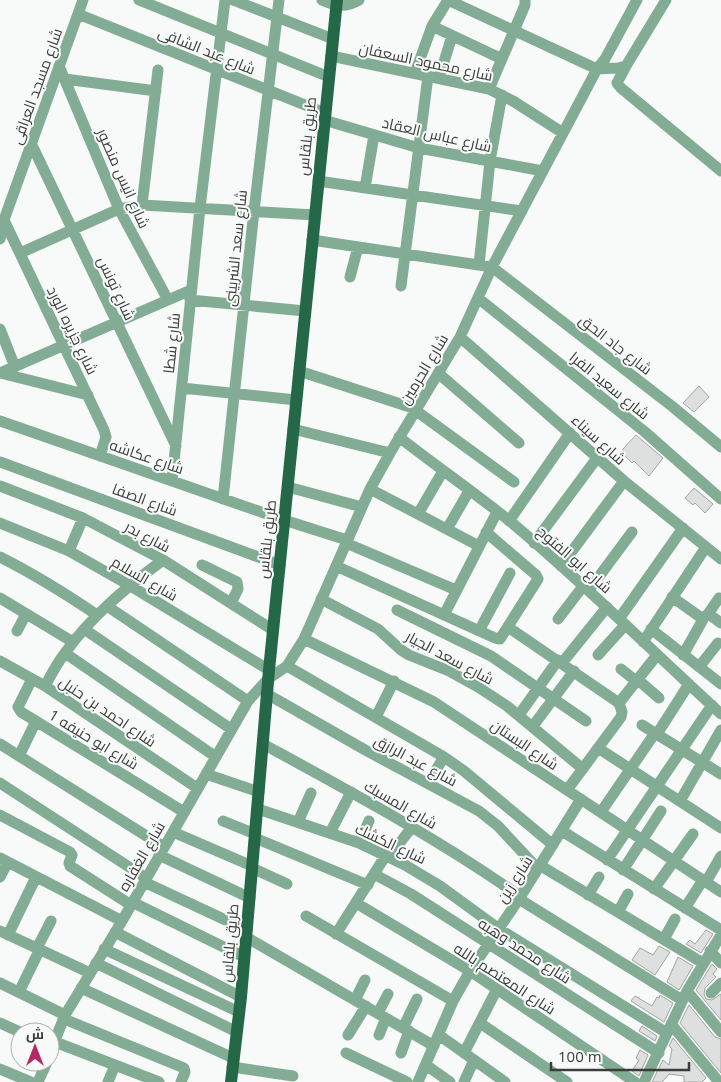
<svg xmlns="http://www.w3.org/2000/svg" width="721" height="1082" font-family="'Open Sans',Cairo,sans-serif">
<style>
.building{fill:#dde0de;stroke:#a1a4a2}
.lines{fill:none;stroke-linecap:round;stroke-linejoin:round}
.minor{stroke:#83ac94;stroke-width:11}
.major{stroke:#246847;stroke-width:12}
.labels{text-anchor:middle;dominant-baseline:central;stroke-width:4;stroke-linejoin:round;paint-order:stroke}
.street-label{font-size:15px;fill:#3b3c3b;stroke:#f7faf8}
</style>
<rect width="100%" height="100%" fill="#f7faf8"/>
<path class="building" d="M699 386 709 397 694 412 683 403Z
M636 435 663 458 649 476 634 461 632 463 624 455 623 449Z
M694 488 713 504 705 513 695 503 693 505 685 498Z
M706 930 713 934 701 953 686 944 690 940 695 944Z
M659 946 670 952 655 975 632 960 640 948 653 955Z
M678 957 693 966 679 990 667 982Z
M712 964 717 969 713 974 716 977 705 988 704 994 706 999 712 1000 721 994V1020L696 990Z
M660 995 673 1003 664 1022 631 1001 635 996 652 1006 657 997 659 998Z
M689 1005 715 1037 721 1039V1073L680 1023Z
M642 1026 657 1036 655 1041 639 1031Z
M673 1038 706 1078 702 1082H684V1076L669 1074 662 1082H652L663 1060 669 1065 672 1049 669 1046Z
M640 1050 648 1055 639 1076 632 1071 639 1060 636 1058Z"/>
<g class="lines">
<path class="minor" d="M139 0 329 77
M233 0 333 39
M322 0C335 6 346 8 359 0
M448 0 597 69 618 68 626 66 666 0
M78 14 325 113
M432 26 502 59
M331 56 489 89 513 101 563 133
M59 66 119 209 168 300
M626 66 617 83 621 88 721 171
M415 73 432 26 448 0
M439 78 452 36
M65 79 156 91
M489 89 525 5V0
M324 120 419 148 543 171
M31 143 176 446
M318 181 522 211
M365 188 374 135
M142 205 158 70
M4 220 104 430 106 437 100 456
M0 239 4 220 83 0
M312 240 492 267 673 407 721 447
M20 253 119 209 142 205 315 215
M479 265 490 161 502 95
M350 277 358 247
M401 286 428 76
M478 298 645 432 721 499
M190 300 305 311
M0 329 15 367
M460 337 624 481 721 559
M299 371 416 409
M0 373 191 290
M1 373 88 395
M438 373 519 443
M182 388 296 400
M415 410 514 482
M0 421 284 520 347 540
M293 429 390 453
M399 437C436 466 475 493 511 522 584 583 651 650 721 714
M0 462 280 565
M172 481 200 208 225 0
M0 486 83 518 163 560 273 630
M288 487 362 507
M370 489 479 546
M223 499 254 211 279 0
M418 514 443 471
M509 521 570 433
M0 523 69 551 129 585 269 670
M447 529 469 491
M346 543 456 590
M534 543 597 458
M69 551 83 518
M0 557C34 574 66 594 97 615
M202 565 237 582 238 589 231 603
M336 566 495 638 500 639 538 579 536 575 486 532
M561 566 624 481
M589 590 632 532
M672 597 703 619
M0 598 73 642
M321 599 378 629 401 650 409 655 449 671 478 687 507 706 583 769
M107 606 248 701
M397 610 491 656 586 721
M708 614 719 598
M444 615 497 512
M558 619 584 585
M619 619 683 528
M508 627 619 703
M84 629 231 729
M651 629 721 684
M17 631 26 614
M479 631 510 573
M304 639 434 702 721 892
M643 642 706 547
M65 653 216 757
M598 655 625 625
M683 655 705 616 710 615 721 623
M0 661 45 686 197 788
M562 663 607 607
M287 666 444 757 464 771 553 845
M699 667 718 643
M621 669 636 681
M32 679 18 707 21 712 184 812
M637 679 659 698
M45 686C51 675 57 663 65 653 91 616 127 587 163 560
M267 694 367 751 479 811 498 826 538 869
M619 703 657 655
M519 715 558 660
M376 717 394 681
M642 725 721 774
M533 726 574 671
M657 734 689 684
M0 744 164 847
M263 744C351 792 439 839 521 897
M598 748 721 828
M19 756 36 721
M206 774 259 792
M0 783 146 878
M428 783 444 757
M567 790 621 717 622 712 619 703
M680 801 721 730
M258 809 359 843 405 865 440 886 499 929 667 1033
M601 812 655 733
M0 815 70 852 72 855 69 863 70 866 131 905
M223 821 255 834
M298 822 311 793
M562 831 721 930
M173 832 252 866
M330 833 351 792
M255 838 368 885
M359 843 369 821
M159 855 250 898
M389 857 412 827
M0 858 122 921
M607 860 712 705
M541 866 703 963
M252 868 287 884
M623 870 661 811
M374 874 411 894 659 1053
M0 877 8 862
M144 882 247 930
M706 882 721 856
M654 889 693 834
M588 895 599 877
M519 899 682 1000
M132 902 244 957
M356 903 470 971 635 1082
M685 908 703 880
M618 912 628 894
M306 916 453 1001
M0 931 90 973
M115 932 241 997
M336 934 386 855
M8 935 36 877
M246 937 434 1046
M664 939 675 919
M37 948 51 921
M104 949 239 1012
M710 951 721 963
M96 963 237 1032
M0 983 65 1015
M81 988 233 1058
M687 991 721 1032
M19 992 40 949
M711 993 721 983
M355 1000 365 980
M378 1013 388 994
M64 1019 184 1068 185 1072 181 1082
M0 1023 20 1032
M480 1023 567 1082
M671 1024 719 1082
M403 1028 417 999
M348 1035 366 1006
M379 1035 386 1018
M439 1035 505 1082
M55 1042 159 1082
M50 1053 65 1015 122 921 248 701 268 679 287 666 304 639 370 489 390 453 460 337 492 267 597 69 605 59 637 0
M346 1053 407 1082
M401 1053 409 1031
M464 1053 497 989
M426 1065 450 1082
M232 1067 293 1076
M0 1069 31 1082
M38 1082 47 1062
M108 1082 115 1065
M418 1082 453 1001 470 971 519 899 581 799
M464 1082 474 1060
M644 1082 687 991 721 935"/>
<path class="major" d="M231 1082 241 997 269 670 337 0"/>
</g>
<g class="labels">
<g class="street-label">
<text transform="translate(207 50) rotate(22)">شارع عبد الشافى</text>
<text transform="translate(426 61) rotate(12)">شارع محمود السعفان</text>
<text transform="translate(36 86) rotate(-70)">شارع مسجد العراقى</text>
<text transform="translate(437 134) rotate(13)">شارع عباس العقاد</text>
<text transform="translate(306 136) rotate(-84)">طريق بلقاس</text>
<text transform="translate(124 178) rotate(66)">شارع انيس منصور</text>
<text transform="translate(235 248) rotate(-84)">شارع سعد الشربينى</text>
<text transform="translate(117 288) rotate(65)">شارع تونس</text>
<text transform="translate(73 330) rotate(64)">شارع جزيره الورد</text>
<text transform="translate(171 343) rotate(-84)">شارع شطا</text>
<text transform="translate(616 344) rotate(38)">شارع جاد الحق</text>
<text transform="translate(423 369) rotate(-59)">شارع الحرمين</text>
<text transform="translate(610 385) rotate(39)">شارع سعيد الفرا</text>
<text transform="translate(599 439) rotate(42)">شارع سيناء</text>
<text transform="translate(147 456) rotate(19)">شارع عكاشه</text>
<text transform="translate(145 499) rotate(20)">شارع الصفا</text>
<text transform="translate(148 536) rotate(28)">شارع بدر</text>
<text transform="translate(266 539) rotate(-84)">طريق بلقاس</text>
<text transform="translate(575 559) rotate(41)">شارع ابو الفتوح</text>
<text transform="translate(145 578) rotate(30)">شارع السلام</text>
<text transform="translate(450 657) rotate(28)">شارع سعد الجيار</text>
<text transform="translate(108 711) rotate(34)">شارع احمد بن حنبل</text>
<text transform="translate(94 739) rotate(31)">شارع ابو حنيفه 1</text>
<text transform="translate(525 744) rotate(34)">شارع البستان</text>
<text transform="translate(416 760) rotate(28)">شارع عبد الرازق</text>
<text transform="translate(401 804) rotate(30)">شارع المسبك</text>
<text transform="translate(391 843) rotate(25)">شارع الكشك</text>
<text transform="translate(141 856) rotate(-60)">شارع الغفاره</text>
<text transform="translate(514 879) rotate(-57)">شارع زين</text>
<text transform="translate(229 943) rotate(-85)">طريق بلقاس</text>
<text transform="translate(525 950) rotate(33)">شارع محمد وهبه</text>
<text transform="translate(505 978) rotate(33)">شارع المعتصم بالله</text>
</g>
</g>
<g transform="translate(35 1047)"><circle r="24" fill="#f7faf8" stroke="#acaeac"/>
<path d="M0-4L9 19L0 12L-9 19Z" fill="#b42863"/>
<text y="-8" font-size="14" font-weight="bold" text-anchor="middle" fill="#3b3c3b">ش</text>
</g>
<path d="M551 1062v8h138v-8" fill="none" stroke="#3b3c3b" stroke-width="2.5"/>
<text x="558" y="1062" font-size="15" fill="#3b3c3b" stroke="#f7faf8" stroke-width="4" paint-order="stroke">100 m</text>
</svg>
